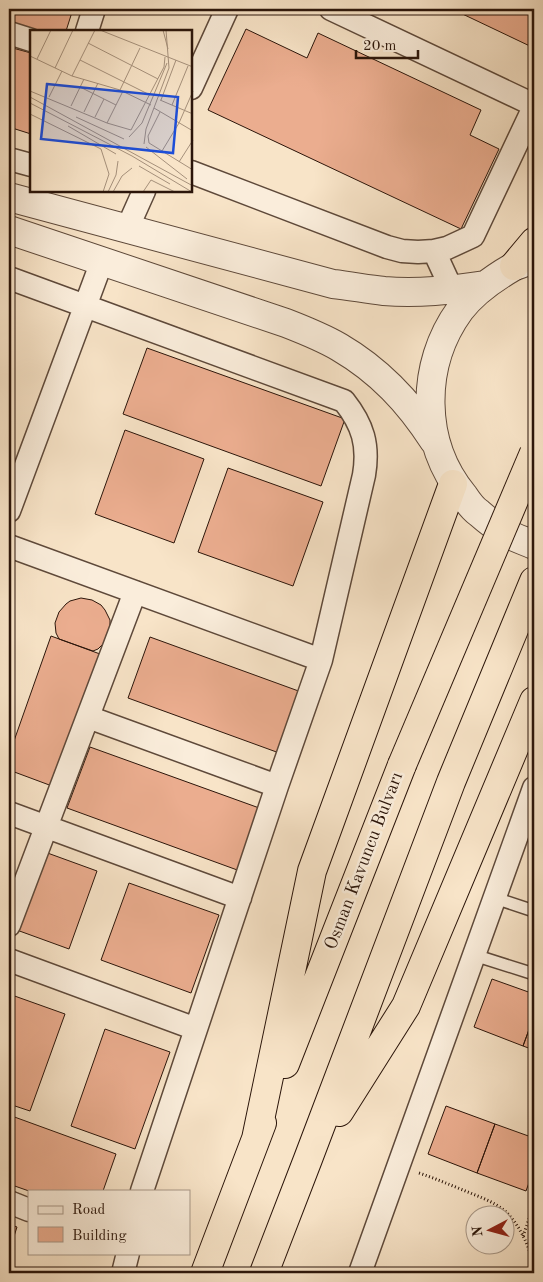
<svg xmlns="http://www.w3.org/2000/svg" width="543" height="1282" font-family="'Old Standard TT',serif">
<style>
.building{fill:#ebad8f;stroke:#2b150a}
.lines{fill:none;stroke-linecap:round;stroke-linejoin:round}
.service-casing{stroke:#5e493a;stroke-width:14}
.minor-casing{stroke:#5e493a;stroke-width:25}
.tertiary-casing{stroke:#5e493a;stroke-width:30}
.trunk-casing{stroke:#2b150a;stroke-width:30}
.path{stroke:#2b150a;stroke-width:3;stroke-dasharray:1 2.5;stroke-linecap:butt}
.service{stroke:#faeddb;stroke-width:11}
.minor{stroke:#faeddb;stroke-width:22}
.tertiary{stroke:#faeddb;stroke-width:28}
.trunk{stroke:#f8e4c8;stroke-width:28}
.trunk-bridge-casing{stroke:#2b150a;stroke-width:30;stroke-linecap:butt}
.trunk-bridge{stroke:#f8e4c8;stroke-width:28}
.labels{text-anchor:middle;dominant-baseline:central;stroke-width:5;stroke-linejoin:round;paint-order:stroke}
.street-label{font-size:18px;fill:#2b150a;stroke:#faeddb}
.inset-road{fill:none;stroke:#a6917c;stroke-width:1}
.view{fill:#1d4ed8;fill-opacity:0.15;stroke:#1d4ed8;stroke-width:2.5}
.inset-edge{fill:none;stroke:#2b150a;stroke-width:2.5}
</style>
<rect width="100%" height="100%" fill="#f8e4c8"/>
<filter id="stains"><feTurbulence type="fractalNoise" baseFrequency=".004" numOctaves="4"/><feColorMatrix values="0 0 0 0 .2 0 0 0 0 .09 0 0 0 0 .02 0 0 0 .5 -.17"/></filter>
<radialGradient id="worn" r=".72"><stop offset=".6" stop-color="#630" stop-opacity="0"/><stop offset="1" stop-color="#630" stop-opacity=".3"/></radialGradient>
<path class="building" d="M9 9H73L66 31H33L9 24Z
M452 9H534V48Z
M246 29 307 58 318 33 481 110 470 135 499 149 461 229 208 110Z
M9 47 31 53V134L9 127Z
M147 348 345 419 321 486 123 414Z
M125 430 204 459 174 543 95 514Z
M228 468 323 502 293 586 198 552Z
M81 598 92 600 101 605 105 610 110 620V631L106 641 98 649 93 651 59 639 56 633 55 623 59 612 66 604 70 601Z
M51 636 100 654 52 786 9 770V755Z
M150 637 304 693 282 754 128 698Z
M90 747 262 809 240 871 67 808Z
M42 851 97 871 69 949 14 929Z
M129 883 219 915 191 993 101 960Z
M492 979 534 994V1016L523 1046 474 1027Z
M9 994 65 1014 30 1111 9 1104Z
M534 1016V1050L523 1046Z
M105 1029 170 1052 135 1149 71 1126Z
M446 1106 495 1124 477 1173 428 1154Z
M9 1115 116 1154 103 1191H29L9 1184Z
M495 1124 534 1138V1169L526 1191 477 1173Z
M9 1224 17 1227 9 1252Z"/>
<g class="lines">
<defs>
<path id="service" d="M495 898 534 911
M474 955 534 974"/>
<path id="minor" d="M331 9 534 105
M87 31 94 9
M9 33 31 40
M191 88 227 9
M9 159 31 165
M191 172 387 247 402 251 418 252 434 251 447 248 473 236 534 107
M127 229 144 191
M434 251 452 290
M9 278 344 401C363 425 369 445 364 475L321 660 277 786 142 1191
M9 511 102 261
M9 546 321 660
M88 717 277 786
M9 813 240 898
M9 925 135 592
M9 960 196 1029
M9 1202 29 1210
M123 1273 128 1253
M360 1273 534 788"/>
<path id="tertiary" d="M9 197 333 284C350 286 367 289 384 291 418 294 451 290 485 285
M9 230 286 323C304 330 322 337 339 347 380 371 409 402 434 441
M534 259C527 262 519 264 513 267 494 278 473 293 460 310 420 365 420 443 464 496 468 502 473 509 479 513 487 520 497 528 506 533 515 538 525 541 534 545"/>
<path id="trunk" d="M514 266 534 242
M285 1064 402 765
M339 1112 406 1006 534 701
M256 1139 312 871 453 484
M205 1273 262 1123
M264 1273 308 1159 451 782 534 581"/>
</defs>
<use href="#service" class="service-casing"/>
<use href="#minor" class="minor-casing"/>
<use href="#tertiary" class="tertiary-casing"/>
<use href="#trunk" class="trunk-casing"/>
<path class="path" d="M419 1173C434 1178 448 1184 463 1190 477 1196 493 1201 505 1211 520 1225 529 1246 534 1266
M523 1236 534 1205"/>
<use href="#service" class="service"/>
<use href="#minor" class="minor"/>
<use href="#tertiary" class="tertiary"/>
<use href="#trunk" class="trunk"/>
<defs>
<path id="trunk-bridge" d="M402 765 534 453"/>
</defs>
<use href="#trunk-bridge" class="trunk-bridge-casing"/>
<use href="#trunk-bridge" class="trunk-bridge"/>
</g>
<g class="labels">
<g class="street-label">
<text transform="translate(364 861) rotate(-69)">Osman Kavuncu Bulvarı</text>
</g>
</g>
<g transform="translate(30 30)">
<rect width="162" height="162" fill="#f8e4c8"/>
<path class="inset-road" d="M70 0 163 37M133 0 138 19M58 13 128 49M0 26 42 46 90 60 121 75M7 29 21 0M50 30 120 65M25 38 43 0M42 46 65 0M50 57 86 75M90 60 110 18M0 61 77 93 101 100 134 37 135 27M0 67 163 156M19 67 32 41M130 70 163 84M131 70 146 30M0 73 102 126 162 162M142 75 158 36M41 76 54 49M124 78 163 101M54 82 68 53M130 82 118 106 119 113 163 140M0 84 71 119 79 144 73 162M46 87 94 109M65 87 74 69M77 93 93 61M38 96 86 124M99 107 112 93 137 33M114 114 116 99 139 38 136 0M116 117 157 149M132 121 149 93 163 61M149 132 163 110M109 136 140 154M78 162 86 145 88 131M83 162 92 146 102 138M113 162 121 150 145 162"/>
<path class="view" d="M17 54 148 67 143 123 11 109Z"/>
<rect width="162" height="162" class="inset-edge"/>
</g>
<rect width="543" height="1282" fill="none" stroke="#f8e4c8" stroke-width="30"/>
<rect x="10" y="10" width="523" height="1262" fill="none" stroke="#2b150a" stroke-width="2.5"/>
<rect x="15" y="15" width="513" height="1252" fill="none" stroke="#2b150a"/>
<rect x="28" y="1190" width="162" height="65" fill="#faeddb" stroke="#a79787"/>
<rect x="38" y="1206" width="25" height="8" fill="#faeddb" stroke="#a79787"/>
<text x="72" y="1214" font-size="15" fill="#2b150a">Road</text>
<rect x="38" y="1227" width="25" height="15" fill="#ebad8f" stroke="#a79787"/>
<text x="72" y="1240" font-size="15" fill="#2b150a">Building</text>
<g transform="translate(490 1230) rotate(264)"><circle r="24" fill="#faeddb" stroke="#a79787"/>
<path d="M0-4L9 19L0 12L-9 19Z" fill="#8f2418"/>
<text y="-8" font-size="14" font-weight="bold" text-anchor="middle" fill="#2b150a">N</text>
</g>
<path d="M356 50v8h62v-8" fill="none" stroke="#2b150a" stroke-width="2.5"/>
<text x="363" y="50" font-size="15" fill="#2b150a" stroke="#faeddb" stroke-width="4" paint-order="stroke">20 m</text>
<rect width="100%" height="100%" filter="url(#stains)"/>
<rect width="100%" height="100%" fill="url(#worn)"/>
</svg>
